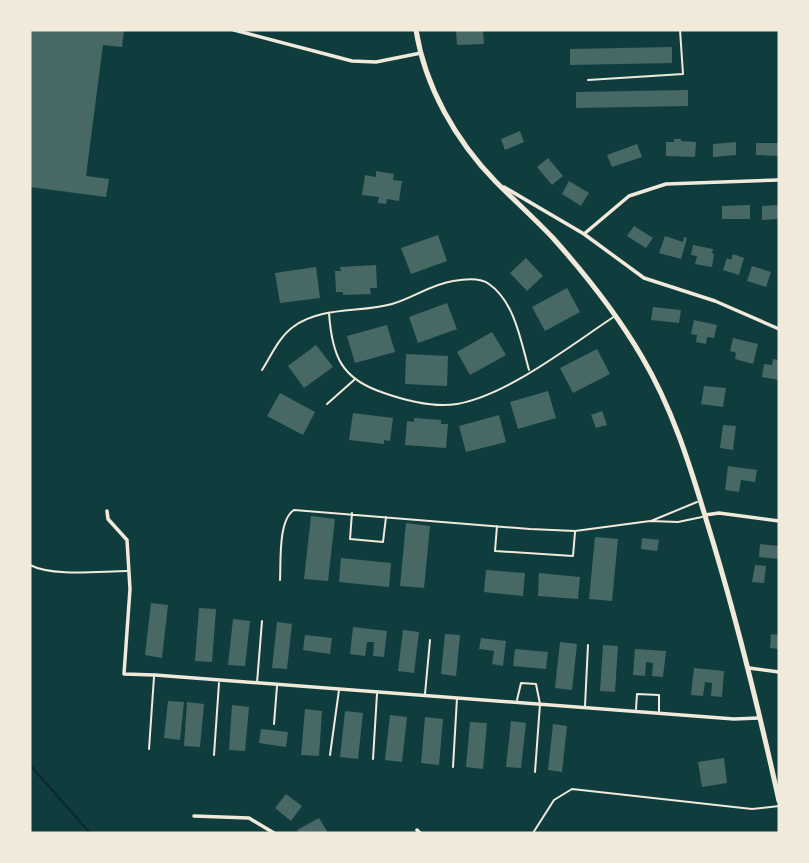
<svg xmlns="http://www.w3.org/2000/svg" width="809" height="863" font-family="'Golos Text',sans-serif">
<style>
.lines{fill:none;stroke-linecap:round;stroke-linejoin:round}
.stream{stroke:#0a2a2b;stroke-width:2.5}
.building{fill:#486865}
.service{stroke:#f1e9da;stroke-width:2}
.minor{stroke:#f1e9da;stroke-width:3.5}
.secondary{stroke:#f1e9da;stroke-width:5}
</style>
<rect width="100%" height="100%" fill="#0f3d3e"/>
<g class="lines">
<path class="stream" d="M30 765 90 833"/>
</g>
<path class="building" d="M30 30H124L122 47 103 45 86 176 109 179 106 197 30 187Z
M456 30H483L484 44 457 45Z
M672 47V63L570 65V49Z
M688 90V106L576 108V92Z
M520 131 524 142 505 150 501 139Z
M674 139H681V141L696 142 695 157 666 156V142H674Z
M736 142V155L713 157V144Z
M756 143H779V156L756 155Z
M637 144 642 157 612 167 607 155Z
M548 158 563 176 552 185 537 167Z
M376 171 394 174 393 180 402 181 399 201 387 199 386 204 378 203 379 197 362 195 365 175 376 177Z
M569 181 589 193 581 206 562 194Z
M750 205V219H722V206Z
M779 205V219L762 220V206Z
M634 226 653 238 646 248 627 236Z
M438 235 447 261 411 274 401 248Z
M665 236 683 242 684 237 687 238 681 259 659 253Z
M693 245 713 249 712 253 714 254 712 267 695 264 697 256 691 255Z
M733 254 744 258 739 275 723 270 727 258 731 260Z
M526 258 543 276 527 291 510 273Z
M376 265 377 288H370L371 294 343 295V292H336L335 271H341L340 267Z
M752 266 771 272 766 287 747 281Z
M316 267 320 298 280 303 275 273Z
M567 288 580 312 545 331 532 307Z
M447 303 457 329 418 343 409 317Z
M653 307 681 310 679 323 651 320Z
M694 320 717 325 714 338 707 337 706 344 696 342 697 335 691 334Z
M387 325 395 352 355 363 347 336Z
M492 332 506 355 470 375 457 352Z
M733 338 758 344 753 364 735 359 736 353 730 351Z
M316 345 333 367 304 388 288 366Z
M597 349 610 374 573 393 560 368Z
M406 354 448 356 447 386 405 384Z
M773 359 779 360V380L762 377 764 364 772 365Z
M704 386 726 388 723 407 701 404Z
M548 391 556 418 518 429 510 402Z
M280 393 315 412 303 435 267 416Z
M602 411 607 425 596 428 591 415Z
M353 413 393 418 390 441 384 440V444L349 440Z
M499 415 506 442 466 452 459 426Z
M414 418 441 420V424H448L446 448 405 445 407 421 414 422Z
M723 425 736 426 733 450 720 448Z
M728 466 757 470 755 482 741 480 739 492 725 490Z
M311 516 335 519 328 581 304 579Z
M406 523 430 526 424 588 400 586Z
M595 537 618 539 612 601 589 599Z
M642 538 659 540 657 551 641 549Z
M760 544 779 546V559L759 557Z
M341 558 391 563 389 587 339 582Z
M755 565 766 566 764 583 752 582Z
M486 570 525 573 523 596 484 592Z
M539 573 580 577 578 599 538 596Z
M151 603 168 605 162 658 145 655Z
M199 608 216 609 212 662 195 661Z
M233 619 250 621 245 666 228 665Z
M277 622 292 624 287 669 272 668Z
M353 627 387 631 384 657 373 656 374 642H367L365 656 350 654Z
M403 630 419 632 414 673 398 671Z
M445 634 460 635 456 676 441 674Z
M771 634 779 635V649L770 648Z
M305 635 332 638 330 654 303 650Z
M481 638 506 641 503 666 492 664 494 651 479 649Z
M560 642 577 644 572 690 555 688Z
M603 645 618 646 615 692 600 691Z
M515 649 548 652 546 669 513 666Z
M635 649 666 651 663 677 652 676 653 663 646 662 645 676 633 675Z
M694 668 724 671 722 697 711 696 712 683 705 682 703 696 691 695Z
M168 701 184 702 180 740 164 738Z
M187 702 204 704 200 747 184 746Z
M232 705 249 707 245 751 229 750Z
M305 709 322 711 319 756 301 755Z
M345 711 363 713 358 759 340 757Z
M390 715 407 717 402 762 385 760Z
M425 717 443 719 439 765 421 763Z
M511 721 526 723 521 768 506 767Z
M470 722 487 723 483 769 466 767Z
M553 724 567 726 562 772 548 770Z
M261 729 288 732 286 747 259 743Z
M724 758 727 783 702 787 698 762Z
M286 794 302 806 291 821 275 808Z
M319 818 328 833H300L297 830Z"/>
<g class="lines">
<path class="service" d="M588 80 683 74 680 30
M329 313C332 356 341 379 384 393 407 401 433 408 457 404 508 395 571 345 615 316
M262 370C271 356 279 337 293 327 321 306 361 313 392 304 413 298 432 284 453 281 464 279 480 277 489 284 515 302 521 342 529 370
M327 404 354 380
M352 513 350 539 383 542 386 517
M651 521 697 502
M497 526 495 551 573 556 575 532
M30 565C53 577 101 571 127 571
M280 580C281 562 278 520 294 510L530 529 575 531 650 521 678 522 702 517
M257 683 262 621
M425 694 430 640
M517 700 521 683 536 684 540 704 535 772
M585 706 588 645
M636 709 637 694 659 695V712
M274 724 277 686
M149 749 154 677
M214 755 219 683
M330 755 339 690
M373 759 377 694
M453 767 457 698
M533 833 554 800 572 789 752 809 779 806"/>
<path class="minor" d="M234 30 352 61 376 62 421 53
M504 187 584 234 644 278 715 301 779 329
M584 234 629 196 666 184 779 180
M107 511 108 519 127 540 130 589 124 674 155 675 734 719 759 718
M705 515 719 513 779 521
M749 668 779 672
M194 816 249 818 274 833
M417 830 420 833"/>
<path class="secondary" d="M416 30C425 87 456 141 496 182 515 201 535 219 553 238 586 275 617 314 642 357 672 408 689 462 706 519 735 612 758 706 779 801"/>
</g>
<rect width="809" height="863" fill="none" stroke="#f1e9da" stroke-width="63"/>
</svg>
